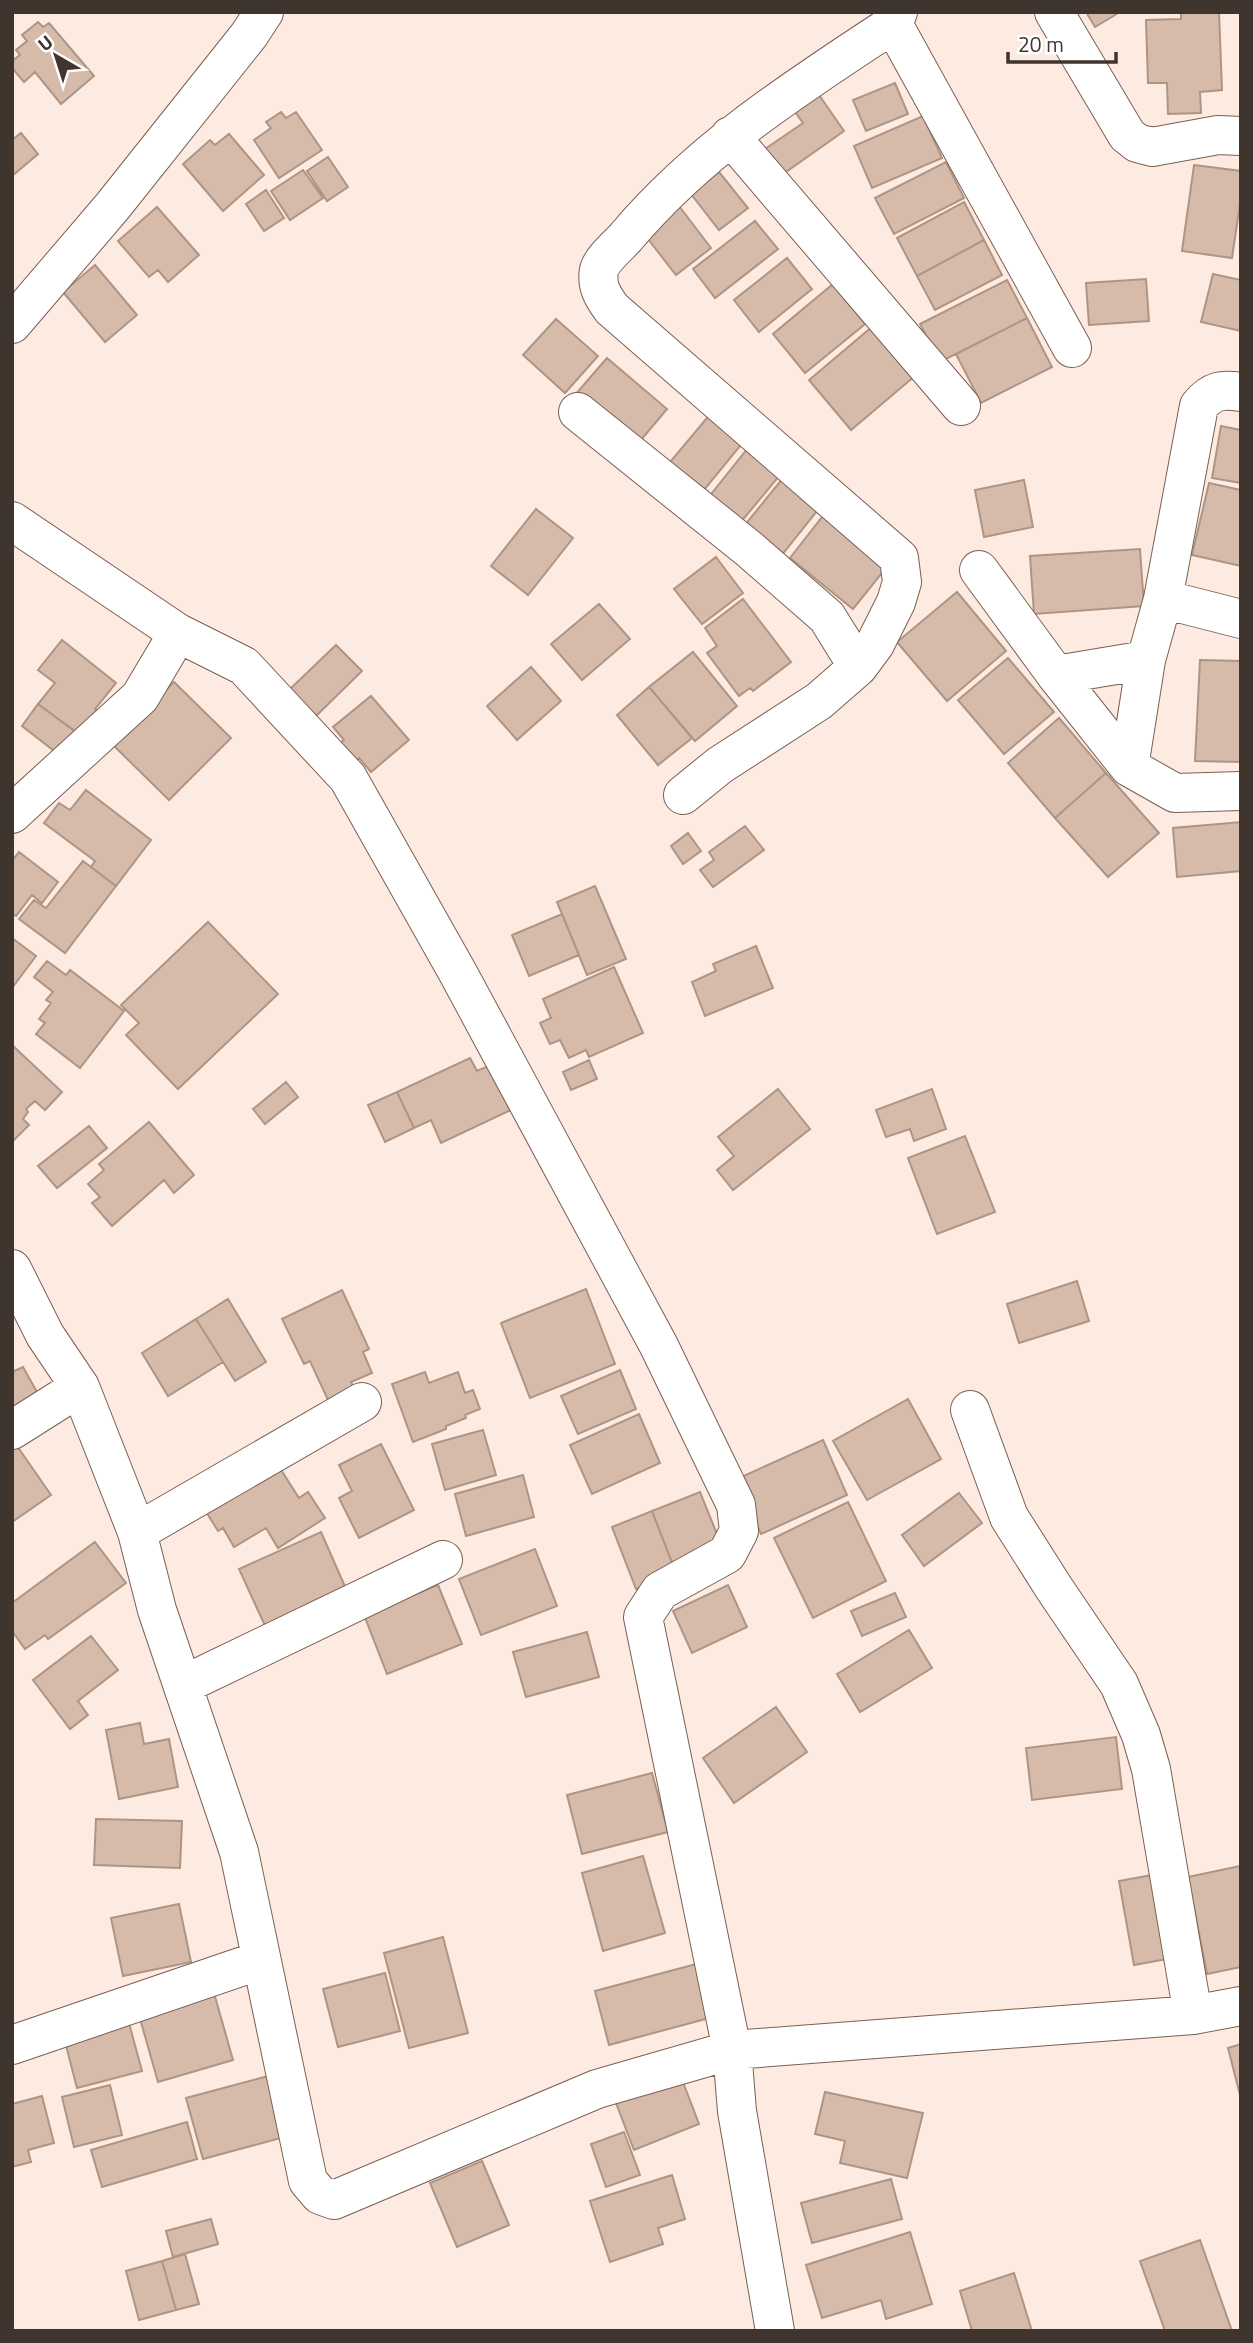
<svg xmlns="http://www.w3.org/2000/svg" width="1253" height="2343" font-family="'Titillium Web',sans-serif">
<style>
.building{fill:#d7bbaa;stroke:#af9484;stroke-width:2}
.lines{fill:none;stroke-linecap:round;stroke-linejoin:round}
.minor-casing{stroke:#7a5f53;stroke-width:40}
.minor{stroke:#fff;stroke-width:38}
</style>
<rect width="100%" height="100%" fill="#fdeae1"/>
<path class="building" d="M1086 12H1120L1095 27Z
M1181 12H1219L1222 90 1200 92 1201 113 1168 114 1167 83H1148L1146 20 1181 19Z
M38 22 43 27 49 23 94 76 61 104 35 72 24 82 12 68V61L20 55 16 50 27 41 22 35Z
M895 83 908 114 866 131 853 100Z
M817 92 844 131 783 174 765 149 803 123 793 109Z
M281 112 286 118 296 112 322 150 279 178 254 140 271 128 266 122Z
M923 116 942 158 872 188 854 146Z
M21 133 38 154 12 176V140Z
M229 134 264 175 223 211 183 164 210 140 215 145Z
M328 157 348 187 327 201 307 171Z
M946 162 964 198 894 234 875 198Z
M1194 165 1241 171V197L1232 258 1182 251Z
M303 170 323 198 290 220 271 191Z
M719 172 748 208 719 230 691 194Z
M266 190 284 218 264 231 246 204Z
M964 202 984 240 917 276 897 238Z
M679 206 711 248 676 275 644 234Z
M157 207 199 255 168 282 158 270 149 277 118 241Z
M755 221 778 249 715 298 693 269Z
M984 240 1002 275 935 310 917 276Z
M787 258 812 289 759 332 734 300Z
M95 265 137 315 105 342 63 292Z
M1213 274 1241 280V331L1201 322Z
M1146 279 1149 321 1089 325 1086 283Z
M1007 280 1027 318 940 362 920 324Z
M833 284 865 324 805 373 773 334Z
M1027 318 1052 367 981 403 956 354Z
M556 319 598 356 565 393 523 355Z
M873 326 915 376 851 430 809 380Z
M607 358 667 409 635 447 575 395Z
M712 412 745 440 699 496 665 468Z
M1221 426 1241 430V483L1212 478Z
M752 443 785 469 735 529 704 503Z
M788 472 825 501 777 561 740 531Z
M1024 480 1033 527 984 537 975 490Z
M1209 483 1241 490V566L1192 555Z
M536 509 573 538 528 595 491 566Z
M826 512 890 563 853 609 790 558Z
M1140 549 1144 606 1034 614 1030 556Z
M716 557 743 593 702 624 674 589Z
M957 592 1006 651 947 701 897 642Z
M743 599 791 662 753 691 750 688 739 696 707 653 717 646 705 628Z
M599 604 630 639 582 680 551 644Z
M62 640 116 683 95 709 102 715 84 738 38 704 55 683 38 670Z
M336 645 362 671 315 717 289 690Z
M693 652 737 706 695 741 649 687Z
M1008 658 1054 712 1004 754 958 700Z
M1200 660 1241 661V762L1195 761Z
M531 667 561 701 517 740 487 706Z
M174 682 231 738 169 800 112 744Z
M649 687 692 738 658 765 617 715Z
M371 696 409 740 371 772 359 758 353 763 338 745 344 740 333 727Z
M38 704 80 735 62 757 22 726Z
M1059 718 1106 773 1055 818 1008 763Z
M1106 773 1159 833 1108 877 1055 818Z
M86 790 151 840 116 886 91 867 95 861 44 823 59 803 70 810Z
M1241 822V871L1177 877 1173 828Z
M745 826 764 850 713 887 700 870 714 860 709 852Z
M688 833 701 851 683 864 671 846Z
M19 852 58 882 42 903 32 895 16 916 12 914V861Z
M83 861 116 886 65 953 19 919 34 900 46 908Z
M595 886 626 959 587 975 557 902Z
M562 914 579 955 529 976 512 935Z
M208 922 278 994 178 1089 126 1035 139 1023 121 1005Z
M12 938 36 956 12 988Z
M756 946 773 988 705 1016 692 982 716 971 713 964Z
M47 961 66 975 70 970 124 1011 80 1068 36 1034 45 1023 39 1019 51 1003 46 1000 53 992 34 977Z
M614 967 643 1033 589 1057 586 1050 569 1058 560 1040 550 1044 540 1023 551 1018 543 999Z
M12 1045 62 1092 45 1110 35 1101 26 1109 28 1112 23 1119 29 1125 12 1142Z
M470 1058 477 1071 493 1064 513 1109 441 1143 431 1120 414 1128 397 1092Z
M589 1060 597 1079 571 1090 563 1072Z
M286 1082 298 1097 265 1124 253 1109Z
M778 1089 810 1129 733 1190 717 1170 734 1156 718 1137Z
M932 1089 946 1129 914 1141 910 1129 886 1137 876 1110Z
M397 1092 414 1128 385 1142 368 1105Z
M149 1122 194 1175 174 1193 164 1180 112 1226 92 1203 100 1197 88 1184 104 1170 99 1164Z
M89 1126 107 1148 57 1188 38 1166Z
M965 1136 995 1212 937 1234 908 1158Z
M1077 1281 1089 1321 1019 1343 1007 1304Z
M586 1289 615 1364 530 1398 501 1323Z
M342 1290 369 1349 363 1352 372 1373 351 1382 354 1388 328 1400 310 1361 304 1364 282 1319Z
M228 1299 266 1362 235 1381 196 1319Z
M196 1319 223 1362 168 1396 142 1353Z
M23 1367 42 1401 12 1417V1372Z
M620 1370 636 1409 578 1434 561 1396Z
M425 1372 429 1383 458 1372 465 1393 473 1390 480 1409 465 1415 466 1418 446 1426V1429L413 1442 392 1384Z
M908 1399 941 1459 867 1500 833 1441Z
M639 1414 660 1463 592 1494 570 1445Z
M483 1430 496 1475 445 1490 432 1444Z
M823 1440 847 1495 761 1534 737 1479Z
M15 1443 51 1495 12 1522V1444Z
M381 1444 414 1510 359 1538 339 1498 352 1491 339 1465Z
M278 1465 299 1498 308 1492 325 1518 278 1548 266 1528 234 1547 223 1528 218 1531 205 1510Z
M523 1475 534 1517 466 1536 455 1494Z
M700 1492 725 1554 676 1573 652 1511Z
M959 1493 982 1523 924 1566 902 1535Z
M848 1502 886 1581 813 1618 774 1538Z
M652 1511 676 1573 636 1589 612 1527Z
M321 1532 347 1591 266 1628 239 1569Z
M95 1542 126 1583 48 1639 45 1635 25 1649 12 1631V1603Z
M535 1549 557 1606 481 1635 459 1579Z
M438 1585 462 1644 387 1674 364 1615Z
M728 1585 747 1627 692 1653 673 1611Z
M895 1593 906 1617 862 1636 851 1611Z
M909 1630 932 1668 860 1712 837 1674Z
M587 1632 599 1677 526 1697 513 1652Z
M91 1636 118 1670 78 1701 88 1715 70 1729 33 1680Z
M776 1707 807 1752 734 1803 703 1758Z
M140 1723 144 1744 169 1739 178 1787 119 1799 106 1730Z
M1116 1737 1122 1789 1032 1800 1026 1748Z
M652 1773 668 1832 582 1854 567 1795Z
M96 1819 182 1821 180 1868 94 1865Z
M643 1856 665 1933 603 1951 582 1873Z
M1240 1866 1241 1967 1207 1974 1188 1877Z
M1163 1873 1178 1957 1134 1965 1119 1881Z
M179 1904 191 1962 123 1976 111 1918Z
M443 1937 468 2033 409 2048 384 1953Z
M700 1963 713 2017 609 2045 595 1991Z
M385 1973 400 2031 338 2047 323 1989Z
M214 1993 233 2060 158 2082 139 2015Z
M126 2012 142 2071 77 2088 62 2030Z
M1241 2044V2099L1228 2048Z
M272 2075 288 2136 203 2159 186 2098Z
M681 2077 699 2124 634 2150 616 2103Z
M110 2085 122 2135 74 2147 62 2097Z
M825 2092 923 2113 907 2178 840 2163 845 2141 815 2134Z
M42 2096 54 2143 28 2150 31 2162 12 2167V2104Z
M187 2122 197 2159 102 2187 91 2150Z
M624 2132 640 2175 606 2187 591 2144Z
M482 2161 509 2225 457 2247 430 2183Z
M672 2175 685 2219 658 2228 663 2244 610 2262 590 2201Z
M891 2179 902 2219 812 2243 801 2203Z
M211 2219 218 2244 173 2257 166 2231Z
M910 2232 932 2304 886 2319 881 2300 822 2318 806 2265Z
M1200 2240 1232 2331H1165L1140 2261Z
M185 2254 199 2304 176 2310 162 2261Z
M162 2261 176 2310 139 2320 126 2271Z
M1014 2273 1032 2331H972L960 2291Z"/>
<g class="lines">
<defs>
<path id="minor" d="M898 12 893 24 1072 348
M1054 12 1127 135 1137 143 1152 147 1218 135 1241 136
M730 136 961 406
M12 324 112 207 249 35 264 12
M578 412 749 549 827 617 858 667
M12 521 178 633 244 666 348 778 458 973 659 1346 736 1505 739 1531 727 1554 660 1591 643 1617 732 2050 737 2111 775 2331
M979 570 1056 675 1129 767 1175 793 1241 791
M1163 599 1241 619
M1056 675 1146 660 1163 599 1199 406C1212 390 1222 389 1241 392
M1129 767 1146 660
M683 795 720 765 819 701 858 667 875 644 896 602 902 582 899 558 612 309C603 297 596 286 599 270 602 259 618 246 626 237 700 149 797 87 893 24
M12 814 140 697 178 633
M12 1269 45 1335 80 1387 137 1532 157 1610 239 1852 308 2181 320 2195 334 2200 597 2089 732 2050 1193 2015 1241 2006
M970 1410 1009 1517 1054 1588 1119 1684 1141 1735 1151 1769 1193 2015
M12 1430 80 1387
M137 1532 362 1402
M183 1685 443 1560
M12 2045 261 1960"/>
</defs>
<use href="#minor" class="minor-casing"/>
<use href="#minor" class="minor"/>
</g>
<rect width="1253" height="2343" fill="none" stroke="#40342e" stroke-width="28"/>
<g transform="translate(56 56) rotate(321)" stroke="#ffffff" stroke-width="5" paint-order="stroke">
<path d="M0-5L12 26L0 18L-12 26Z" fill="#40342e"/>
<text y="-10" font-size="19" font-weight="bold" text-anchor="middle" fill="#40342e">U</text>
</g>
<path d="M1008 52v10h108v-10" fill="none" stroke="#40342e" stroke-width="3.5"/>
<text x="1018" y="52" font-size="21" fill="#40342e" stroke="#ffffff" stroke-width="5" paint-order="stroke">20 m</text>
</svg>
